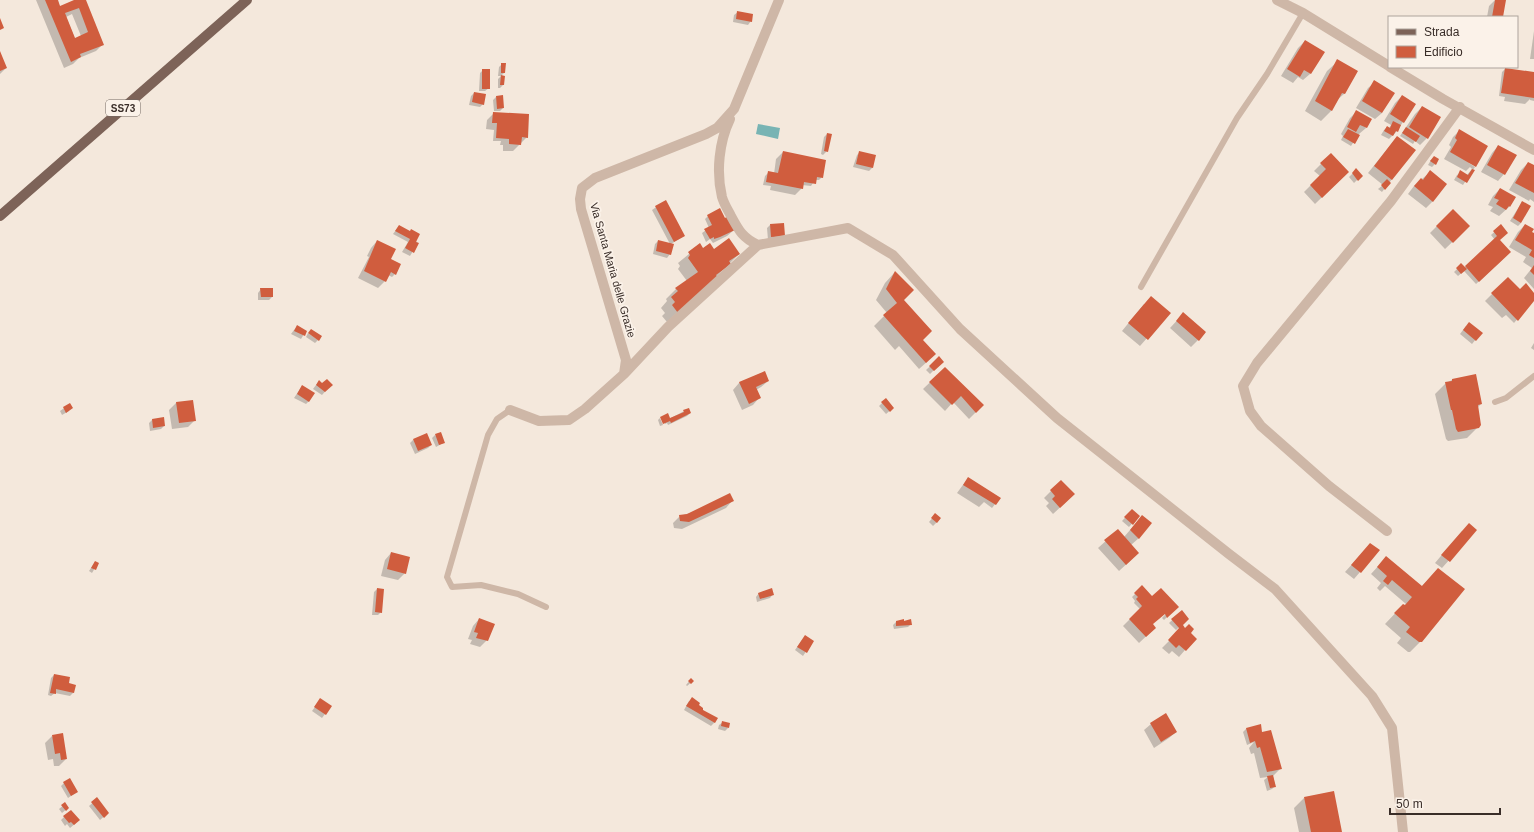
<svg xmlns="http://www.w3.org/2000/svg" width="1534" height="832" font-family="Arial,sans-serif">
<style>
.water{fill:#78b4b4}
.shadow{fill:#0003;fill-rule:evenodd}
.building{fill:#d05d3e;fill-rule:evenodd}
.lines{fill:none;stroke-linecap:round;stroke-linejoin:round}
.lane{stroke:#ceb7a7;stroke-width:6}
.street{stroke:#ceb7a7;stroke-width:10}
.primary{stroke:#7d6358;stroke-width:10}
.labels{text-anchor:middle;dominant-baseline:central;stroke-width:3.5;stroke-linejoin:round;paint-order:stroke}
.shield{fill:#fbf2e9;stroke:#736862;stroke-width:1}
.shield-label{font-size:10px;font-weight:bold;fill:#392d28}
.street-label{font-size:11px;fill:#392d28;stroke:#fbf2e9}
</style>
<rect width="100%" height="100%" fill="#f4e8dc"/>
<path class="water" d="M758 124 780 128 778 139 756 134Z"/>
<path class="shadow" d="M36 0H57L60 7 76 0H85L103 44 96 51 79 58 73 64 64 68ZM72 14 81 36 75 39 66 17Z
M1495 0H1499L1502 17H1487L1489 6Z
M738 12 751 21 748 25 733 22 734 15Z
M1534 31V59H1530Z
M1305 41 1323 52 1310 74 1303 80 1298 77 1293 83 1281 76 1298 48Z
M0 53 6 68 0 74Z
M1338 61 1357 71 1344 94 1336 101 1331 111 1321 121 1305 111 1327 71Z
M502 64H505L504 73 501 76H498L499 67Z
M1505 69 1534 73V101L1530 100V99L1525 104 1504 101 1505 97 1499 96 1502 72Z
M483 70 489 88 485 91H479L480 73Z
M501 76 503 85 500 88H498V79Z
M1375 82 1382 113 1375 119 1356 108 1368 88Z
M474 93 483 104 480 107 469 105 471 96Z
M1402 96 1403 122 1397 131 1389 139 1381 135 1384 130 1387 127 1389 128 1391 125 1384 121 1395 103Z
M496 97 503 108 500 111H494L493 100Z
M1422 107 1427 138 1420 145 1415 141 1413 144 1400 136 1415 114Z
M1357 111 1366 128 1359 134 1351 146 1341 140 1343 136 1341 134 1350 118Z
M494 113 527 137 513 151H503V145H500L501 141H493L494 130 486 129 487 120Z
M1459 131 1469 163 1475 167 1463 185 1454 180 1457 175 1461 172 1467 175 1472 169 1470 167 1466 171 1444 159 1451 147 1449 145 1453 137Z
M827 134V151L823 155 821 154 824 137Z
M1397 137 1414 151 1382 192 1378 189 1383 185 1368 173Z
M1498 146 1504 174 1498 181 1481 172 1492 153Z
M783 152 822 177 819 180H815L811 186 802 185V188L795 195 770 190 771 186 763 185 765 176 768 173 774 174 776 159Z
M860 152 875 156 872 168 869 171 853 167 857 155Z
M1331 154 1348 172 1315 204 1304 192 1320 176 1314 171Z
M1431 160 1435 164 1432 167 1428 165Z
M1528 163 1534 167V202L1530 199 1529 201 1509 190 1521 170Z
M1356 170 1361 176 1354 183 1349 177Z
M1430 172 1433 201 1426 208 1408 194 1414 186Z
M1500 189 1514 198 1509 207 1499 216 1490 211 1493 207 1488 205 1493 196Z
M665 201 684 236 671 244 670 254 667 258 653 254 655 244 658 241 670 244 652 210Z
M1522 202 1521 223 1518 226 1510 221Z
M1453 210 1469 226 1445 249 1430 233Z
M708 216 725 219 734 230 727 236 713 243 710 239 706 242 702 233 709 228 705 219Z
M770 225 781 239 768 240 767 228Z
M1525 225 1530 232 1534 234V289L1524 278 1532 268 1523 262 1526 257 1509 247 1518 232Z
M399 226 418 243 410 256 402 252 408 242 393 234Z
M1501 226 1499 240 1503 259 1476 284 1464 271 1458 276 1454 272 1461 265 1464 268 1495 240 1491 235Z
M377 241 390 259 395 274 392 277 388 275 385 281 378 288 358 278 369 257 367 256 371 248Z
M700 245 703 249 739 254 719 274 667 322 662 316 665 313 661 308 667 301 666 299 676 289 687 281 678 269 680 266 678 263Z
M895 272 903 300 922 340 928 361 919 369 899 346 895 350 874 326 887 313 876 300 885 283Z
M1508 278 1520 290 1534 294V300L1514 323 1506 315 1502 318 1485 301Z
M261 289 272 297 269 300H258V293Z
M1144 304 1169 313 1140 346 1122 331Z
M1183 314 1205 333 1191 347 1170 328Z
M297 326 306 331 301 339 291 334Z
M1466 326 1481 333 1472 344 1460 334Z
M308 333 318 340 315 343 306 337Z
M1534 343V350L1531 348Z
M939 358 942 362 930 374 926 370Z
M945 368 983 405 969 419 953 402 945 411 923 389Z
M764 372 768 381 761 387 756 390 759 398 753 405 742 410 733 390 739 383Z
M1452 380 1481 404 1477 408 1478 427 1467 438 1448 441 1446 439 1435 394 1446 383Z
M319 381 323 384 331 385 322 395 313 389Z
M302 386 309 401 306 404 294 398Z
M886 399 893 408 886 414 879 406Z
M192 401 195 420 188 427 172 429 169 410 176 403Z
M70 404 69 411 62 415 60 411Z
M688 409 690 413 687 416 668 425 667 423 665 424 662 417 669 419Z
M163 418 164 426 161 429 150 431 149 423 152 420Z
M660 418 663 425 660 426 658 420Z
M435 435 443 443 436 447 432 438Z
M413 440 431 445 428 448 415 454 410 443Z
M968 478 1000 498 992 508 984 502 979 507 957 493Z
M1061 481 1067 501 1053 514 1046 506 1049 503 1044 498Z
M732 501 726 508 682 529 674 528 673 523 680 516Z
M1132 510 1139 516 1129 527 1122 521Z
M935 515 940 519 933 526 929 522Z
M1142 516 1139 538 1131 545V560L1119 571 1098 548 1118 530 1124 537Z
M1476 530 1442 568 1435 563 1462 531Z
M1364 551 1360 572 1354 579 1345 572Z
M391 553 405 573 398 580 381 576 385 560Z
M95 562 98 563 92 573 89 571Z
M1380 564 1421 587 1438 569 1421 641 1410 652H1408L1397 643 1401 638 1385 624 1403 605 1404 606 1406 604 1385 586 1380 591 1377 588 1381 583 1371 574Z
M1142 587 1152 624 1155 628 1139 643 1123 626 1140 609 1134 603 1135 601 1132 597Z
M377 589 381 612 378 615H372L374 592Z
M759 593 773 594 770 598 757 602 756 597Z
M1175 604 1177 607 1164 620 1162 618Z
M1182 611 1188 619 1176 630 1169 623Z
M479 619 487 640 480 647 470 644 472 640 468 639 473 626Z
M910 621 911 624 908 627 894 629 893 625 896 622Z
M1183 627 1189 633 1185 650 1179 657 1172 651 1169 654 1162 648Z
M802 640 813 641 803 656 795 650Z
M54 675 68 684 74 692 70 696 55 693 51 696 48 695 51 678Z
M691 679 693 681 687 686 686 685Z
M320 700 331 706 322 718 312 711Z
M689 701 698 705 715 722 711 726 684 710Z
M723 722 728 728 725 731 718 729 719 725Z
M1151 724 1176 732 1169 738 1154 748 1144 730Z
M1247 728 1262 733 1280 769 1273 776 1275 786 1272 789 1267 791 1264 780 1268 777 1260 778 1254 753 1251 754 1249 748 1254 742 1247 745 1243 732Z
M52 736 66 759 59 766H54L53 759 48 760 45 743Z
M64 783 77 792 68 798 61 786Z
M1304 798 1341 832H1299L1294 808Z
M97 799 108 813 100 820 89 806Z
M65 804 68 808 62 813 59 809Z
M64 817 76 823 70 828 67 824 65 826 61 820Z"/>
<path class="building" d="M45 0H58L60 6 74 0H86L104 45 80 54 81 57 71 62ZM79 8 88 32 75 38 65 13Z
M1495 0H1506L1503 17H1492Z
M737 11 753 14 752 22 736 19Z
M0 18 4 28 0 30Z
M1305 40 1325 52 1311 74 1304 70 1300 77 1287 69Z
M0 51 7 68 0 71Z
M1337 59 1358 71 1345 94 1342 93 1332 111 1315 101Z
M501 63H506L505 73H501Z
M1505 68 1534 72V98L1501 93Z
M482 69H490V89H482Z
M501 75 505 76 504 85H500Z
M1374 80 1395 93 1382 113 1362 101Z
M474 92 486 94 484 105 472 102Z
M503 95 504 108 497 109 496 96Z
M1402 95 1416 104 1404 123 1390 114Z
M1422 106 1441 117 1428 139 1409 127Z
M1356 110 1372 119 1367 128 1360 125 1356 132 1347 127Z
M493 112 529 114 528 138 522 137 521 145 509 144V139L496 138 497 123H492Z
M1393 121 1401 125 1398 132 1396 131 1393 136 1384 131 1387 126 1390 128Z
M1406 127 1420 136 1416 142 1402 133Z
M1348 129 1360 135 1355 144 1343 137Z
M1459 129 1488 146 1476 167 1450 152 1457 140 1455 138Z
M827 133 832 134 828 152 824 151Z
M1397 136 1416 150 1392 180 1374 166Z
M1498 145 1517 155 1505 175 1487 165Z
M783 151 826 160 823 178 817 177 816 184 804 182 803 189 766 182 768 171 778 173Z
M859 151 876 155 873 168 856 164Z
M1331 153 1349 172 1322 198 1310 185 1326 169 1320 163Z
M1434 156 1439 159 1436 165 1430 161Z
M1528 162 1534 165V193L1515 183Z
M1356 168 1363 176 1358 181 1352 173Z
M1472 169 1475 170 1467 183 1457 177 1460 170 1468 175Z
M1430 170 1447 184 1433 202 1414 186 1421 178 1423 180Z
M1387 179 1391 183 1385 190 1381 185Z
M1500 188 1516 197 1510 207 1509 206 1506 210 1496 204 1499 200 1494 198Z
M666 200 685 236 674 242 655 206Z
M1522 201 1531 206 1521 223 1513 218Z
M720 208 725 218 728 216 735 230 720 237 714 239V237L710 239 704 229 712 225 707 215Z
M1453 209 1470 226 1453 243 1436 226Z
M784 223 785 236 771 237 770 224Z
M1501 224 1508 233 1500 240 1511 252 1479 282 1465 266 1497 236 1493 231Z
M1525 224 1534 229 1532 232 1534 233V258L1529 255 1532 250 1515 240Z
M399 225 410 231 411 229 420 234 416 242 419 243 414 253 405 248 410 239 395 231Z
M729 238 740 254 729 261 731 264 716 275 718 278 678 313 672 305 675 302 671 297 678 291 675 288 698 272 688 258 690 255 688 252 700 243 703 248 710 243 714 249Z
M377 240 396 249 391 259 401 264 396 275 391 272 386 282 364 271Z
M658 240 674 244 671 255 656 251Z
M1461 263 1467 269 1461 274 1456 268Z
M1534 265V275L1530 271Z
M895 271 914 290 904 300 932 331 923 340 936 354 926 363 883 315 897 303 886 289Z
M1508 277 1520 289 1526 283 1534 293V301L1518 321 1491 293Z
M260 288H273V297H261Z
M1151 296 1171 313 1148 340 1128 323Z
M1183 312 1206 332 1199 341 1176 321Z
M1469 322 1483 333 1476 341 1463 330Z
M297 325 307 331 305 336 294 331Z
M311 329 322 336 319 341 308 333Z
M939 356 944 362 934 371 929 366Z
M945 367 984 405 976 413 961 396 952 405 929 382Z
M765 371 769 381 756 387 761 398 749 404 739 382Z
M1476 374 1482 404 1478 405 1481 425 1479 428 1458 432 1456 429 1452 410H1451L1445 382 1452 381V379Z
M327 379 333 385 325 392 316 385 319 380 322 383Z
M302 385 315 393 309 402 297 394Z
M886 398 894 408 890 412 881 402Z
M193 400 196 421 179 423 176 402Z
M70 403 73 408 66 413 63 407Z
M689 408 691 413 671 423 670 421 663 424 660 417 668 413 670 418 684 412 683 410Z
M164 417 165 426 153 428 152 419Z
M441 432 445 443 439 445 435 434Z
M427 433 432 445 418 451 413 439Z
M968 477 1001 498 996 505 963 485Z
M1061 480 1075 494 1060 508 1052 499 1055 496 1050 490Z
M730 493 734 501 689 522 680 521 679 515 687 514Z
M1132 509 1140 516 1133 525 1124 517Z
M935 513 941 518 937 523 931 518Z
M1142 515 1152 523 1139 539 1130 530Z
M1469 523 1477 530 1450 562 1441 555Z
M1118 529 1139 553 1126 565 1104 540Z
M1370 543 1380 550 1361 573 1351 565Z
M391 552 410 557 406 574 387 569Z
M1386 556 1422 586 1438 568 1465 589 1422 642H1419L1406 632 1410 627 1394 613 1403 604 1405 605 1412 597 1392 580 1388 585 1383 581 1387 576 1377 567Z
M95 561 99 563 96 570 91 568Z
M1142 585 1152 596 1161 588 1179 607 1167 618 1165 614 1153 624 1156 628 1146 637 1129 619 1142 606 1136 599 1138 597 1134 593Z
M377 588 384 589 382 613 375 612Z
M772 588 774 595 760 599 758 593Z
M1182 610 1189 619 1183 625 1185 628 1189 624 1194 629 1191 633 1197 639 1186 651 1179 645 1176 648 1168 640 1179 628 1171 619Z
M479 618 495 624 488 641 476 638 478 633 474 632Z
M904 619V621L911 619 912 625 896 626V621Z
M805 635 814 641 807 653 797 647Z
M54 674 70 677 69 683 76 685 74 693 56 689V694L50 693Z
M691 678 694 681 691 684 688 681Z
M692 697 700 703 699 705 703 708V710L718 718 715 723 686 706Z
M320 698 332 706 326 715 314 707Z
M1166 713 1177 732 1161 742 1150 723Z
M722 721 730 723 729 728 721 726Z
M1261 724 1262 732 1271 730 1282 769 1267 772 1260 747 1257 748 1255 741 1250 743 1246 728Z
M63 733 67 759 61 760 60 753 55 754 52 735Z
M1273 775 1276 787 1270 788 1267 776Z
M70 778 78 792 71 796 63 782Z
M1334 791 1342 832H1311L1304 797Z
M97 797 109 813 104 818 91 802Z
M65 802 69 808 66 811 61 805Z
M71 810 80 820 74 825 71 822 69 823 63 816Z"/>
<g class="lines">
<path class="lane" d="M1141 287 1237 118 1267 74 1303 13
M1495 402 1506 398 1534 376
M510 410 497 419 488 435 447 577 452 587 481 585 518 594 546 607"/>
<path class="street" d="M1277 0 1303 13 1389 66
M1390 67 1443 99 1534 150
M730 119C719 142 716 172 722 197 724 204 728 210 731 216 739 231 743 238 758 245
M624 374 668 327 758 245 848 228 893 255 960 329 1057 418 1229 554 1275 589 1372 696 1392 728 1403 832
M510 410 539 421 569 420 585 409 624 374 626 360 581 209 580 199 582 188 595 178 706 134 717 128 734 109 779 0
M1387 531 1329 486 1261 426 1250 411 1243 386 1257 363 1391 201 1460 107"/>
<path class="primary" d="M0 216 247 0"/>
</g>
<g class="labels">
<rect class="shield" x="106" y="100" width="34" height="16" rx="3"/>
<g class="shield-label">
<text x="123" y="108">SS73</text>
</g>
<g class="street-label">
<text transform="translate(613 270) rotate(74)">Via Santa Maria delle Grazie</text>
</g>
</g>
<rect x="1388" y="16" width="130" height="52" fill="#fbf2e9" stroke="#ada39c"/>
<rect x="1396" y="29" width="20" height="6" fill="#7d6358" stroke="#ada39c"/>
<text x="1424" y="36" font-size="12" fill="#392d28">Strada</text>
<rect x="1396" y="46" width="20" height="12" fill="#d05d3e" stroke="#ada39c"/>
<text x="1424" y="56" font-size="12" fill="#392d28">Edificio</text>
<path d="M1390 808v6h110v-6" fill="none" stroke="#392d28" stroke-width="2"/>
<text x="1396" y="808" font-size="12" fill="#392d28" stroke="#fbf2e9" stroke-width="3" paint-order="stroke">50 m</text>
</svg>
